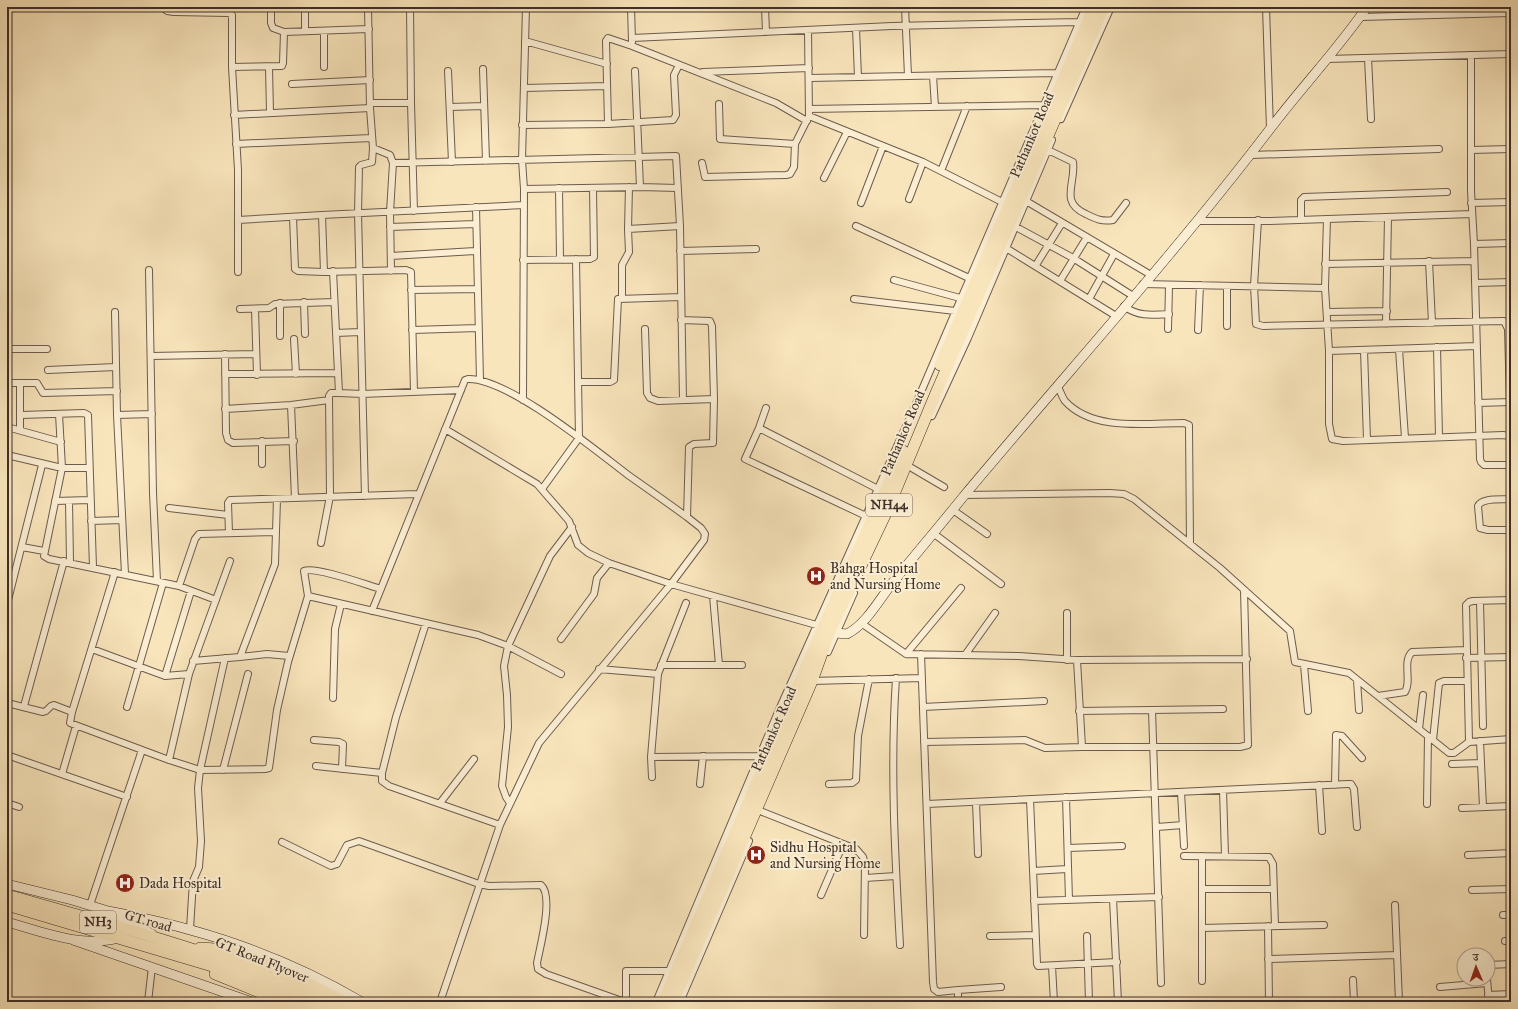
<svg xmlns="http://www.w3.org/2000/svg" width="1518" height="1009" font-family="'IM FELL Great Primer','Noto Serif Devanagari',serif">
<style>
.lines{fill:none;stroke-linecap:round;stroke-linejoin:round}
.street-casing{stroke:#6d5c4d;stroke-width:8}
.secondary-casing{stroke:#3e2f28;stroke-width:10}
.highway-casing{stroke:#3e2f28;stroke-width:12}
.street{stroke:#fbeed3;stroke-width:6}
.secondary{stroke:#fbeed3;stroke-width:9}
.highway{stroke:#f9e5bc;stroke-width:11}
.labels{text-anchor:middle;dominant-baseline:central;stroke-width:4;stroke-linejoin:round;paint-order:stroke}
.shield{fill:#fbeed3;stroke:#77685b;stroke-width:1}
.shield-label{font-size:13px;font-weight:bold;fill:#3e2f28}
.street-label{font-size:14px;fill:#3e2f28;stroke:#fbeed3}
.poi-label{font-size:14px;fill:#3e2f28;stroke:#fbeed3;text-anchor:start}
</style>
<rect width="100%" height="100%" fill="#f9e5bc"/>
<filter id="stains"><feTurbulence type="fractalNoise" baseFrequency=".005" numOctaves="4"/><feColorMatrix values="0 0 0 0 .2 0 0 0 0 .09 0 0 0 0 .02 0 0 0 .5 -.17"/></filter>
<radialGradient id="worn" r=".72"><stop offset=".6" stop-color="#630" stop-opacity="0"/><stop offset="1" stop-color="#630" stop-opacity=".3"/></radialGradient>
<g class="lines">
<defs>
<path id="street" d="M162 7 167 11 174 12 229 13 232 15V67L238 170V220L322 215 324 272 406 270 411 272 414 392
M271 7V23L273 28 284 32 369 29
M305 7V30
M410 7 411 103 414 211
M631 7 632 42
M765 7 766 32
M905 7 908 76
M1266 7 1270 129
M1360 17 1511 13
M856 28 858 77
M632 38 892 26 1080 22
M525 41 607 64
M1471 55V191L1474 244 1480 459 1481 462 1484 465H1511
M1368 58 1371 119
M1327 59 1511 54
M232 67 282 66 283 63 284 32
M269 67 270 113
M324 67V31
M483 69 486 161
M448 71 452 162
M635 71 640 187
M703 72 809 68
M933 76 935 107
M810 78 1058 73
M292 84 370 80
M524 88 607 86
M370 103H411
M719 104 720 139 795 144
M450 107 484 106
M809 109 1044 105
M234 115 370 108
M809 116 923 162 1002 202
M1061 119 1111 7
M608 124 606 41 608 38 632 46 776 103 807 121
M522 125 608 124 673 120 676 115 674 75 679 65
M236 144 371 138
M373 148 390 155 393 163 676 156 680 226 683 400
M1048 150 1073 162C1076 184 1059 202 1086 214 1096 219 1102 222 1113 220L1126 203
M1471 150 1511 149
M1251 155 1439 149
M702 163 705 177 786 175 790 174 794 167 795 144 809 116 808 30
M941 171 967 106
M824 178 847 132
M559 188 560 259
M524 189 640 187 678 188
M909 199 923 162
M1026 201 1151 275
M861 203 883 146
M1471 203 1511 202
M476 207 480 380
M322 215 524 205
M293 217 295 269 298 271 324 272
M1327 219 1325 288 1329 351V424L1332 439 1343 441 1503 435 1509 436 1511 442
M1258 220 1254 286 1256 324 1263 326 1504 321 1508 329 1510 402
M1301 220V200L1304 197 1447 192
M1198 221H1269L1472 214
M856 226 969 278
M390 227 476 224
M1016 227 1073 258 1133 296
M628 229 680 226
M1474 244 1511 243
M1006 248 1116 316
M680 251 756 249
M391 256 475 251
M523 260 590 259 594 257 593 188
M1429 261 1432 323
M1325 264 1474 261
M1036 265 1062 223
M149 270 153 493 157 581
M391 271 390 212 393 163
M238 272V220
M894 280 960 298
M1060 281 1087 237
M1475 283 1511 282
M1143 284 1325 288
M411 290 478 289
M622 298V265L629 252 628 229 629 187
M854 299 955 311
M1089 299 1114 254
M304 302 305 334
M280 303V336
M1124 306C1138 317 1153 315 1169 314
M240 309 269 308 275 304 334 302
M255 309 257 375
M115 312 117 415 125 574
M1327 312 1387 311
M681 320 710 321 712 326 714 399 713 443 694 444 689 447 687 517
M1386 324 1388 217
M1227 326V286
M645 329 647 393 650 398 658 401 714 399
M1168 329 1169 286
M412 330 478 328
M1198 330 1200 285
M336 333 360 332
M294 339 296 374
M1437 347 1439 437
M7 349H47
M1399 349 1405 438
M1364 350 1367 440
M1329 351 1477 346
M225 354 226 433 228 440 233 443 294 441
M151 356 256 354
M48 370 115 367
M225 374 338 373
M578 382H610L614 380 618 299 681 297
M7 383H37L43 393 117 391
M20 383V430
M1057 385C1060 390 1062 397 1065 401 1093 432 1147 423 1184 423L1189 425 1190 544
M339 393 362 394 461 390
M523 400 524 189 522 160 526 7
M1478 403 1511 402
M291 405 295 498
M766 408 759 428 745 459 866 516
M225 409 291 405 329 400
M59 414 62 468 44 556 49 559 179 586 216 600
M21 415 84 413 88 415 93 567
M117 415 152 414
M932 416 968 338 1052 140
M7 427 61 442
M759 428 878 489
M445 429 537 484 569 521 578 545 588 553 609 563 671 584 820 626
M7 455 62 468H89
M262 464V441
M910 467 944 487
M542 489 579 438 576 259
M965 495 1109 493 1124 494 1134 499 1220 568 1290 631 1295 662 1349 673 1449 753H1454L1469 742 1466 605 1469 602 1473 601 1511 600
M365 496 358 213 359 167 361 165 372 162 373 148 370 108 368 7
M1511 499C1502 500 1482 497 1478 506L1480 528 1488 530H1511
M55 501 90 500
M69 501 70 562
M169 508 228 515
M953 510 987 534
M91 521 122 520
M229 533 228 503 230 500 418 494
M933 533 1001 584
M321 543 330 496 329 396 331 393H339L333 271
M22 547 44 551
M115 572 72 712 70 723 169 760 200 770 265 769 269 768 277 710 288 662 308 596 478 635 508 646 561 674
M179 586 195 539 199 534 276 532
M308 596 304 571C315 566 367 585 381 589
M713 596 719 665
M1510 600 1511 634
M1480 601 1483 726
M686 603 658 674 651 757 760 756
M7 604 42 465
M372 611 465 380 468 379C508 378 595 450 628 475 648 489 668 503 687 517L701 528 705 534 704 540 671 584 539 743 500 825 440 1002
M1067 613V660
M426 623 396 717 382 773V781L389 786 500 825
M861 623 906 654 1019 656 1077 660 1247 659
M561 639 594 594 597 578 609 563
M92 649 165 676 189 674
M828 652 854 593
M906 654 961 588
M921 654 933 982 934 989 938 992 958 990V1002
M965 655 995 613
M240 657 267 654 289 656
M1466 658 1511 657
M1077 660 1082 747H1240L1248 745 1244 590
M193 661 240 657 275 564 277 499
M661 665H742
M1304 665 1308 711
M599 669 658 674
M165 676 191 591
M896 678C890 768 895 856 900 945
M1357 680 1359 710
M812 681 922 678
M1378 696 1405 692C1412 681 1402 661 1412 652L1466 650
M333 698 335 629 341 604
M7 703 43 712 46 711 51 706 54 705 72 712
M24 706 64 561
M127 707 163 583
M923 707 1044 701
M1152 710 1161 983
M1079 711 1223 709
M1419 729 1423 695
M314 740 339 742 343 744 342 769
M1433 740 1439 683 1444 681H1466
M1480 741 1483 807
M924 742 1025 740 1045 748 1082 747
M1469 742 1511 739
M7 755 127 797
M651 757 652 777
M169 760 189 674 230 561
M1452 764 1481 763
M316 766 382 773
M223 770 248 674
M62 774 76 726
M700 784 703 756
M829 784 852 783 856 780 858 736 869 679
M1319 785 1322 831
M1335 785 1336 735 1342 736 1362 758
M1223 790 1225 856
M1181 792 1184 846
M1066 797 1069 900
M1030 799 1037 964 1038 966 1117 962
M976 802 978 854
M7 803 19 807
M440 803 474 759
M510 803 506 797 502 786 508 727 507 695 504 666 508 646 550 556 572 527
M927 804 1348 784H1351L1354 789 1357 827
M1427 804 1428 736
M1462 808 1511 806
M760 811 856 849 863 857 865 864 864 935
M1157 827 1183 825
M282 842 331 866 337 864 347 845 359 841 479 884 489 886 541 885C554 896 540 947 537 963L538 969 546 974 625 1002
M1068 848 1122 846
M1468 855 1511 853
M1184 856 1269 857 1273 864 1275 926
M1033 871 1067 869
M865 878 896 876
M1203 889H1273
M1472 890 1511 889
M821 895 843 844
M1113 899 1118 1002
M1034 901 1159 897
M90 905 142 750
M1395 905 1399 1002
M1503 915H1511
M1268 926 1269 1002
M1202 928 1324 925
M190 929 193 881 199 867 201 841 198 788 200 770 225 658
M990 936 1035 935
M1087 936 1089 1002
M1505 941H1511
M1268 959 1397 955
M1488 965 1511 964
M1052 966 1054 1002
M1487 979 1489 1002
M1353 980 1354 1002
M1202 981V856
M1440 987 1487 983
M958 990 1001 987
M1488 995 1511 994
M148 1002 152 967
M626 1002V971H669
M656 1002 778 712 915 406 1086 7
M680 1002 749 841"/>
<path id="secondary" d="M825 628 836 633 847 634C865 625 878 602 890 586 914 556 939 527 963 497 1065 375 1173 256 1270 129 1301 88 1337 50 1367 7
M7 884 72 900 108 911 152 934
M108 911C200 928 282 955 362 1002
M7 922C43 932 81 948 119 938
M73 940 252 1002"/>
<path id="highway" d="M940 365 1094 7
M7 895C114 926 224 952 323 1002
M7 905 219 968 254 979 305 1002
M200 948C242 948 306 982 344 1002
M215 974 284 1002
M663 1002 823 627 903 451
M673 1002 812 681 830 631 887 511 936 393 1104 7"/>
</defs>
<use href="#street" class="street-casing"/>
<use href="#secondary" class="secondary-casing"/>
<use href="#highway" class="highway-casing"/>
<use href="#street" class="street"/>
<use href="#secondary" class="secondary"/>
<use href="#highway" class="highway"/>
</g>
<defs>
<symbol id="hospital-disc" viewBox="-11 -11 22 22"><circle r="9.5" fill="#8f2418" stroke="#fbeed3"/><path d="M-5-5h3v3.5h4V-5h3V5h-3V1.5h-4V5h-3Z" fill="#fff"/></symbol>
</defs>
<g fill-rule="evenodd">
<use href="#hospital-disc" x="805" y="565" width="22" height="22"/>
<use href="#hospital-disc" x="745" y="844" width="22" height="22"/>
<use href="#hospital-disc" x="114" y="872" width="22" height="22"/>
</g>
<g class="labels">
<g class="shield">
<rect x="866" y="494" width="46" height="22" rx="3"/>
<rect x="80" y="911" width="36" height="22" rx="3"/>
</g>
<g class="shield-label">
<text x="889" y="505">NH44</text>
<text x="98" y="922">NH3</text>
</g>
<g class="street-label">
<text transform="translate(1032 135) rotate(-67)">Pathankot Road</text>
<text transform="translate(903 433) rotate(-67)">Pathankot Road</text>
<text transform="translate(774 729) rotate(-66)">Pathankot Road</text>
<text transform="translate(148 921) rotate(16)">GT road</text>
<text transform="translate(262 960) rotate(22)">GT Road Flyover</text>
</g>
<g class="poi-label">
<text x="830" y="568">Bahga Hospital<tspan x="830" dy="16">and Nursing Home</tspan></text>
<text x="770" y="847">Sidhu Hospital<tspan x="770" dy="16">and Nursing Home</tspan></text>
<text x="139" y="883">Dada Hospital</text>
</g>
</g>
<rect width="1518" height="1009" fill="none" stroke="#f9e5bc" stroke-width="24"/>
<rect x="8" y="8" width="1502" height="993" fill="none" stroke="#3e2f28" stroke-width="2"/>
<rect x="12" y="12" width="1494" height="985" fill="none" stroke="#3e2f28"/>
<g transform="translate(1476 967) rotate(358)"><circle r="19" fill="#fbeed3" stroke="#afa28f"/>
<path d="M0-3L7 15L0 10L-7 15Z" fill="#8f2418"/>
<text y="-6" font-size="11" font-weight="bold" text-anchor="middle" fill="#3e2f28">उ</text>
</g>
<rect width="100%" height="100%" filter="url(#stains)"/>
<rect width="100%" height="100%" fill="url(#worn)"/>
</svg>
